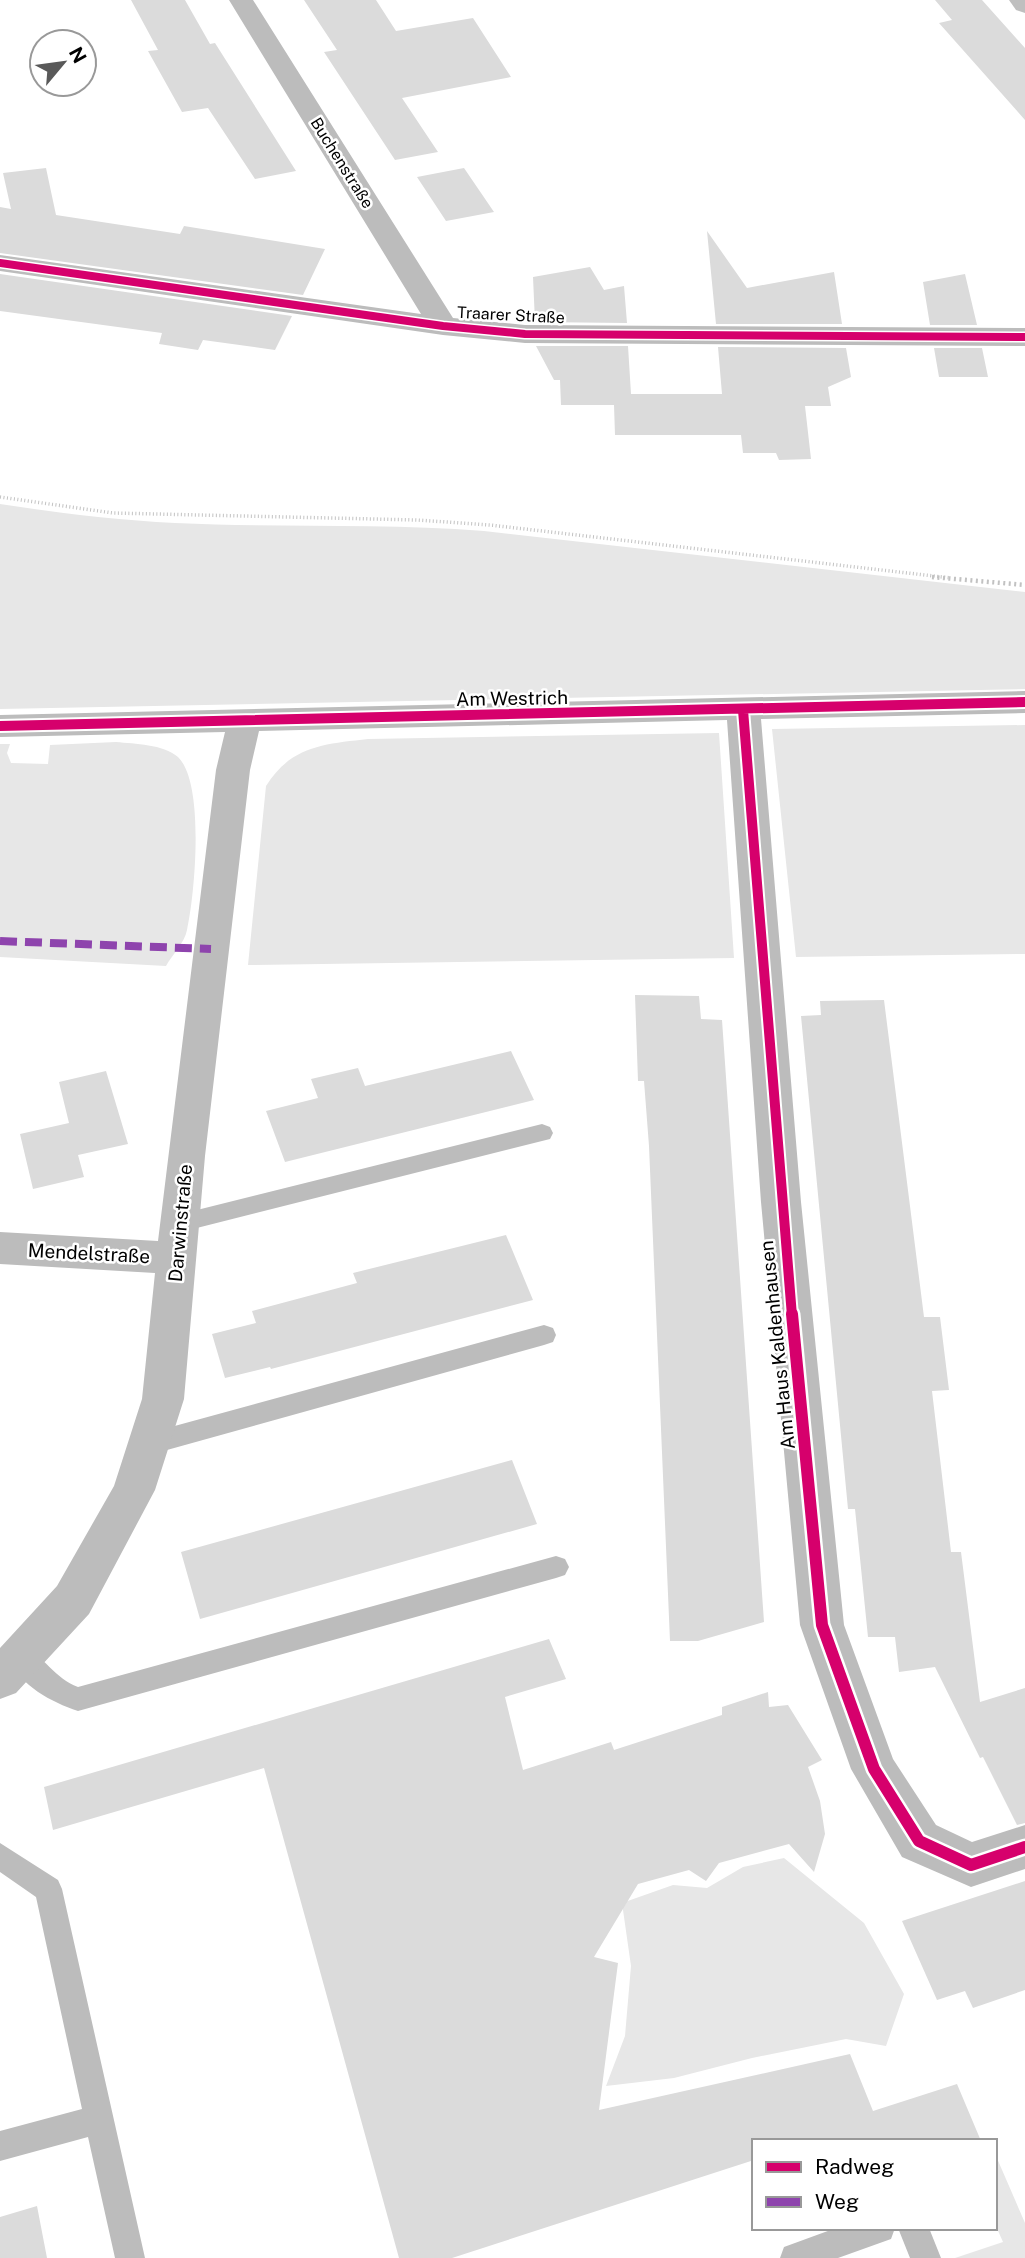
<svg xmlns="http://www.w3.org/2000/svg" width="1025" height="2258" font-family="'Public Sans',sans-serif">
<style>
.green{fill:#e7e7e7}
.building{fill:#dbdbdb}
.lines{fill:none;stroke-linecap:round;stroke-linejoin:round}
.path-far1{stroke:#c2c2c2;stroke-width:3.5;stroke-dasharray:1 2.5;stroke-linecap:butt}
.path{stroke:#c2c2c2;stroke-width:4.5;stroke-dasharray:2 3.5;stroke-linecap:butt}
.lane{fill:#bcbcbc;fill-rule:evenodd}
.street{fill:#bcbcbc;fill-rule:evenodd}
.secondary{fill:#bfbfbf;fill-rule:evenodd}
.quiet{stroke:#8e44ad;stroke-width:8;stroke-dasharray:17 8;stroke-linecap:butt}
.cycleway-far2-casing{stroke:#fff;stroke-width:11}
.cycleway-far1-casing{stroke:#fff;stroke-width:14}
.cycleway-casing{stroke:#fff;stroke-width:17}
.cycleway-far2{stroke:#d6006c;stroke-width:8}
.cycleway-far1{stroke:#d6006c;stroke-width:10}
.cycleway{stroke:#d6006c;stroke-width:12}
.labels{text-anchor:middle;dominant-baseline:central;stroke-width:5;stroke-linejoin:round;paint-order:stroke}
.far-street-label{font-size:16px;fill:#000;stroke:#fff}
.street-label{font-size:19px;fill:#000;stroke:#fff}
</style>
<rect width="100%" height="100%" fill="#fff"/>
<path class="green" d="M0 504C58 513 116 520 175 523 278 528 381 523 484 531L1025 592V689L0 709Z
M1025 725V954L796 957 772 729Z
M719 733 734 958 248 965 266 786C291 746 324 744 368 739Z
M116 742C135 744 163 744 178 757 205 783 195 894 187 930 185 942 172 955 166 966L0 957V744H10L7 753 11 763 48 764 50 745Z
M784 1858 864 1923 904 1994 886 2046 846 2039 752 2058 674 2078 606 2086 625 2036 631 1966 622 1903 673 1885 707 1888 743 1867Z
M996 2156 1025 2223V2258H955L1003 2242 995 2224Z"/>
<path class="building" d="M131 0H185L210 44 215 43 296 171 255 179 208 108 182 112 148 51 158 50Z
M304 0H376L396 31 473 18 511 77 402 98 438 152 395 160 324 52 337 50Z
M935 0H982L1025 48V120L939 23 952 20Z
M46 168 56 215 180 234 184 226 325 249 303 295 0 253V207L11 209 3 173Z
M464 168 494 212 446 221 417 177Z
M707 231 747 288 834 272 842 324H716Z
M590 267 604 290 624 286 627 323 535 322 533 277Z
M0 274 292 316 275 350 203 340 198 350 159 344 162 333 0 311Z
M965 274 977 325H930L923 282Z
M536 346H628L631 394H722L718 347 846 348 851 377 828 387 831 406H805L811 459 779 460 776 453H743L741 435H615L614 405H561L560 380H554Z
M934 348H982L988 377H939Z
M635 995 699 996 701 1019 722 1020 764 1622 698 1641H670L649 1146 644 1081H638Z
M884 1000 924 1317H940L949 1390 932 1391 951 1552H961L980 1702 1025 1688V1823L1017 1825 983 1757 980 1758 935 1667 899 1672 895 1637H868L855 1509H848L801 1016 821 1015 820 1001Z
M511 1051 534 1100 285 1162 266 1111 318 1098 311 1079 358 1068 365 1086Z
M106 1071 128 1144 78 1155 84 1177 33 1189 20 1134 69 1123 59 1082Z
M506 1235 533 1300 271 1369 270 1367 225 1378 212 1334 256 1323 252 1311 357 1283 353 1273Z
M512 1460 537 1524 200 1619 181 1552Z
M549 1639 566 1679 505 1697 523 1770 611 1742 614 1750 722 1715V1707L768 1692 769 1707 788 1705 822 1760 808 1767 820 1801 825 1834 814 1872 789 1844 719 1863 706 1881 689 1870 638 1884 594 1957 618 1963 599 2110 850 2054 873 2111 957 2084 981 2141H754V2160L452 2258H399L264 1768 53 1830 44 1787Z
M1025 1881V1990L973 2008 965 1991 937 2000 902 1921Z
M37 2206 47 2258H0V2217Z"/>
<g class="lines">
<path class="path-far1" d="M0 497 113 513 417 520 490 525 951 578"/>
<path class="path" d="M932 577 1025 585"/>
<path class="lane" d="M542 1124 550 1127 553 1133 550 1139 181 1232 173 1230 169 1223 173 1216 181 1214Z
M544 1325 553 1328 556 1335 553 1342 544 1345 149 1455 140 1451 137 1444 140 1437 149 1433Z
M556 1556 565 1559 569 1567 565 1575 556 1578 78 1711C51 1702 21 1686 8 1658L12 1650 21 1646C44 1655 55 1679 78 1687Z
M0 1843 58 1880 62 1889 145 2258H115L88 2137 0 2161V2131L82 2109 36 1897 0 1872Z
M836 2228H895L891 2239 838 2258H780L784 2247Z
M898 2228H929L941 2258H910Z"/>
<path class="street" d="M229 0H253L453 318 525 325 1025 328V346L525 343 443 335 0 271V255L421 314Z
M1025 691V713L761 719 801 1202 844 1625 893 1759 936 1825 972 1842 1025 1825V1869L971 1887 902 1857 851 1769 800 1625 761 1202 727 720 259 731 250 770 205 1156 184 1399 155 1490 89 1614 16 1693 0 1699V1648L57 1586 114 1486 142 1399 155 1273 0 1264V1232L158 1241 216 770 225 732 0 737V715Z"/>
<path class="secondary" d="M1009 0H1025V13L1016 10Z"/>
<path class="quiet" d="M0 941 211 949"/>
<defs>
<path id="cycleway-far2" d="M0 263 443 326 525 334 1025 337"/>
<path id="cycleway-far1" d="M743 710 792 1316
M0 726 1025 702"/>
<path id="cycleway" d="M792 1314 822 1625 874 1769 919 1841 971 1865 1025 1847"/>
</defs>
<use href="#cycleway-far2" class="cycleway-far2-casing"/>
<use href="#cycleway-far1" class="cycleway-far1-casing"/>
<use href="#cycleway" class="cycleway-casing"/>
<use href="#cycleway-far2" class="cycleway-far2"/>
<use href="#cycleway-far1" class="cycleway-far1"/>
<use href="#cycleway" class="cycleway"/>
</g>
<g class="labels">
<g class="far-street-label">
<text transform="translate(342 163) rotate(58)">Buchenstraße</text>
<text transform="translate(511 315) rotate(3)">Traarer Straße</text>
</g>
<g class="street-label">
<text transform="translate(512 698) rotate(-1)">Am Westrich</text>
<text transform="translate(180 1223) rotate(-85)">Darwinstraße</text>
<text transform="translate(89 1253) rotate(3)">Mendelstraße</text>
<text transform="translate(777 1345) rotate(-96)">Am Haus Kaldenhausen</text>
</g>
</g>
<rect x="752" y="2139" width="245" height="91" fill="#ffffff" stroke="#999999" stroke-width="2"/>
<rect x="766" y="2162" width="35" height="10" fill="#d6006c" stroke="#999999" stroke-width="2"/>
<text x="815" y="2174" font-size="21" fill="#000000">Radweg</text>
<rect x="766" y="2197" width="35" height="10" fill="#8e44ad" stroke="#999999" stroke-width="2"/>
<text x="815" y="2209" font-size="21" fill="#000000">Weg</text>
<g transform="translate(63 63) rotate(61)"><circle r="33" fill="#ffffff" stroke="#999999" stroke-width="2"/>
<path d="M0-5L12 26L0 18L-12 26Z" fill="#595959"/>
<text y="-10" font-size="19" font-weight="bold" text-anchor="middle" fill="#000000">N</text>
</g>
</svg>
